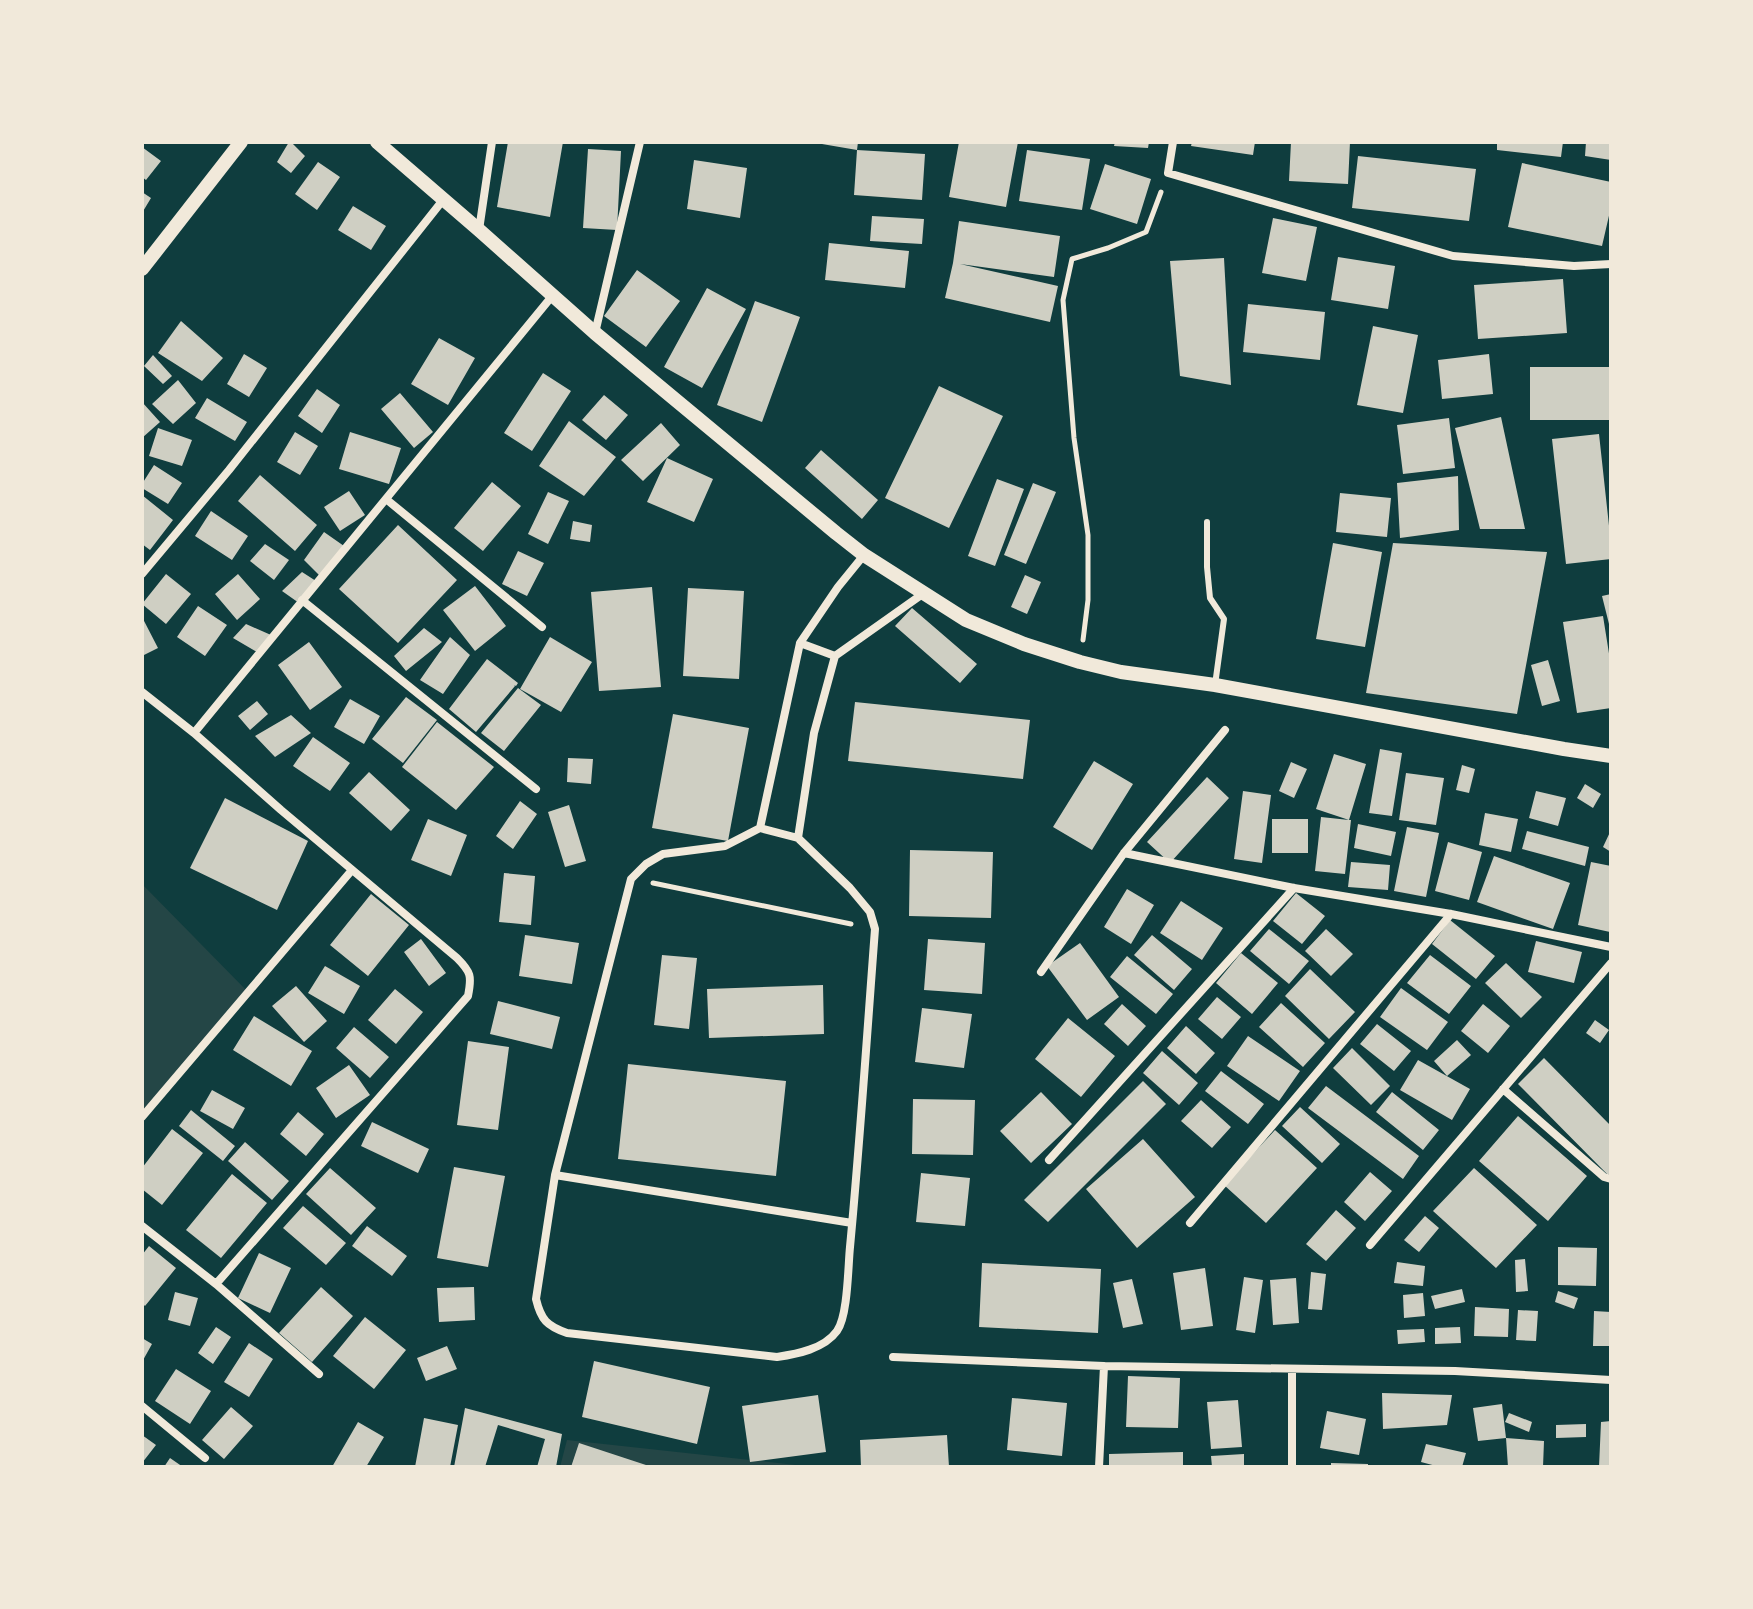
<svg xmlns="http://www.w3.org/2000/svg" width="1753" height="1609" font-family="'IBM Plex Serif',serif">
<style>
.green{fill:#244646}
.building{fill:#cfcfc3}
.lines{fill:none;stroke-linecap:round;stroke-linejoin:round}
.path{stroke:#f1e9da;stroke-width:5}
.service{stroke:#f1e9da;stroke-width:6}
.minor{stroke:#f1e9da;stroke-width:8}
.tertiary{stroke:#f1e9da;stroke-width:14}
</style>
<rect width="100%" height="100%" fill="#0f3d3e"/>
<path class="green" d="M142 884 248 992 142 1117Z
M567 1440 814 1467H560Z"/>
<path class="building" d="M289 142H291L305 156 291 173 277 162Z
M508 142H563L550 217 497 207Z
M822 142H858L857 150 925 154 922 200 854 195 857 150 822 144Z
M959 142H1018L1006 207 949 197Z
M1115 142H1149L1148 148 1114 146Z
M1192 142H1255L1253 155 1191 146Z
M1291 142H1350L1348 184 1289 181Z
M1497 142H1563L1561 157 1497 150Z
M1586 142H1611V160L1585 156Z
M142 147 161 161 146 180 142 177Z
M588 149 621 151 617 230 583 228Z
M1027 150 1090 159 1082 210 1019 201Z
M1358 156 1476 169 1469 221 1352 208Z
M694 160 747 168 740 218 687 209Z
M318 162 340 177 317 210 295 194Z
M1522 163 1611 182V207L1602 246 1508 227Z
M1105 164 1151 179 1137 224 1090 209Z
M142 192 151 198 142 213Z
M353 206 386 226 371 250 338 230Z
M872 216 924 219 922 244 870 241Z
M1273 218 1317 227 1306 281 1262 273Z
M959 221 1060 236 1054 277 960 264 1058 286 1050 322 945 298 953 263Z
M829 243 909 251 905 288 825 280Z
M1338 257 1395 266 1388 309 1331 300Z
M1224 258 1231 385 1180 376 1170 261Z
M637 270 680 301 646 347 604 316Z
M1563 279 1567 333 1478 339 1474 285Z
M707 288 746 309 702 388 664 367Z
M755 301 800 317 762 422 717 405Z
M1248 304 1325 312 1320 360 1243 352Z
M181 321 223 358 202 381 158 353Z
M1373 326 1418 335 1403 413 1357 405Z
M439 338 475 358 448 405 411 384Z
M244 354 267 368 249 397 227 384Z
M1489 354 1493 394 1442 399 1438 360Z
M153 355 172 376 163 384 144 366Z
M1530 367H1611V420H1530Z
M543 373 571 391 532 451 504 433Z
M178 380 196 403 173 424 152 404Z
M939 386 1003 416 949 528 885 498Z
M317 389 340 405 322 433 298 416Z
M400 393 433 432 414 448 381 409Z
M604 395 628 415 606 440 582 420Z
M207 398 247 422 235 441 195 418Z
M142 402 160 422 142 438Z
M1501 417 1525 529H1480L1455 428Z
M1449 418 1455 468 1403 474 1397 425Z
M569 421 616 457 584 496 539 466Z
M661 423 680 445 643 481 621 460Z
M158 428 192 440 182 466 149 456Z
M295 432 318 446 300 475 277 462Z
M350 432 401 448 389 484 339 469Z
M1599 434 1611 544V559L1566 564 1552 439Z
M821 450 878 500 862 519 805 468Z
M667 458 713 479 694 522 647 502Z
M154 465 182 483 168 504 142 488V484Z
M260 475 317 525 295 551 238 501Z
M1458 476 1459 530 1400 538 1397 483Z
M997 479 1024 489 995 566 968 556Z
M492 482 521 506 483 551 454 528Z
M1033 483 1056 492 1026 564 1004 555Z
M349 491 365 515 340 531 324 507Z
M548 492 569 501 548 544 528 534Z
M1340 493 1391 498 1387 537 1336 532Z
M142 495 173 520 150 550 142 544Z
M211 511 248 536 232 560 195 536Z
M573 521 592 525 590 542 570 539Z
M398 525 457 580 398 643 339 589Z
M324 532 344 546 320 576 304 560Z
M1333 543 1382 552 1365 647 1316 639Z
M1393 543 1547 552 1517 714 1366 693Z
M265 544 289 560 274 580 250 561Z
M518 551 544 563 527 596 502 584Z
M302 572 316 581 299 603 282 591Z
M166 574 191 594 166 624 142 604Z
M238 574 260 599 237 620 215 594Z
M1025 575 1041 582 1027 614 1011 607Z
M475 586 506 626 475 651 443 610Z
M652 587 661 687 599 691 591 592Z
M688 588 744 591 739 679 683 676Z
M1611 594V628H1610L1602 596Z
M198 606 227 625 205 656 177 637Z
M912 608 977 664 960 683 895 626Z
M1603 616 1611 666V708L1577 713 1563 622Z
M142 617 158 648 142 656Z
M246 624 271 635 257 652 233 638Z
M424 628 442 642 406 671 394 656Z
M450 637 470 655 443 694 420 680Z
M550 637 592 662 561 712 520 689Z
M309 642 342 687 310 710 278 665Z
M487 659 518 683 516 686 514 685 515 686 476 732 449 709Z
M1548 660 1560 701 1542 706 1531 665Z
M518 688 541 705 504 751 481 733Z
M406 697 437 720 403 763 372 739Z
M350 699 380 716 364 744 334 727Z
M257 701 268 714 250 730 238 716Z
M855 702 1030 720 1023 779 848 761Z
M673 714 749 728 728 841 652 828Z
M291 715 311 733 275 757 255 736Z
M437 722 494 767 456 810 402 767Z
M313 737 350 763 330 791 293 766Z
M1380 749 1402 753 1392 816 1369 813Z
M1334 754 1366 764 1349 820H1351L1345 874 1315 871 1321 817 1349 820 1316 809Z
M568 758 593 759 591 784 567 782Z
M1094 761 1133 784 1092 850 1053 827Z
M1291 762 1307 769 1294 798 1279 791Z
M1462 765 1475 769 1469 793 1456 790Z
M369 772 410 810 391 831 349 793Z
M1406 773 1444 778 1436 825 1399 820Z
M1207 777 1229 798 1170 863 1147 842Z
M1585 784 1601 794 1593 808 1577 798Z
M1243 791 1271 795 1262 863 1234 859Z
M1536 791 1566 798 1558 826 1529 818Z
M225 798 308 841 277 910 190 868Z
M520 801 537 814 513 849 496 836Z
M569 805 586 861 565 867 548 812Z
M1485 813 1518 819 1511 852 1479 845Z
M428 819 467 835 451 876 411 860Z
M1272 819H1308V853H1272Z
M1358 824 1396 832 1391 856 1354 848Z
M1407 827 1439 833 1426 897 1394 891Z
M1611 830V852L1603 847Z
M1527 831 1589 847 1585 866 1522 849Z
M1448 842 1482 852 1469 900 1435 891Z
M910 850 993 852 991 918 909 916Z
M1494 856 1570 883 1553 929 1477 902Z
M1351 862 1390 865 1388 890 1348 887Z
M1591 862 1611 866 1610 932 1578 925Z
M504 873 535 876 531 925 499 922Z
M1127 889 1154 905 1131 944 1104 927Z
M1296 893 1325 916 1302 944 1273 921Z
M371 894 409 925 368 976 330 945Z
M1181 901 1223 928 1202 960 1160 933Z
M1450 920 1495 956 1476 979 1432 944Z
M1269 929 1309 961 1289 984 1250 951Z
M1326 929 1353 954 1331 976 1305 951Z
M525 935 579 943 572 984 519 976Z
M1152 935 1192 969 1174 990 1134 955Z
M421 939 446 973 429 986 404 952Z
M928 939 985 943 982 994 924 990Z
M1536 941 1582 952 1574 983 1528 972Z
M1080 943 1119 997 1087 1020 1047 966Z
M1241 953 1278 983 1252 1014 1216 983Z
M662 955 697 958 689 1029 654 1025Z
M1430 955 1471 986 1449 1014 1407 983Z
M1127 956 1173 994 1156 1014 1110 977Z
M1506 963 1542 997 1521 1018 1485 983Z
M325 966 360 986 344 1014 308 993Z
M1310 969 1355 1012 1329 1039 1285 996Z
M823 985 824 1034 709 1038 707 989Z
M296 986 327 1021 304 1042 272 1006Z
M1401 988 1448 1022 1427 1050 1380 1017Z
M395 989 423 1012 396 1044 368 1020Z
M1217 997 1241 1017 1222 1039 1198 1019Z
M498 1001 560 1017 552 1049 490 1034Z
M1281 1003 1325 1043 1303 1067 1259 1027Z
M1122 1004 1146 1026 1128 1046 1104 1024Z
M1483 1004 1510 1026 1488 1053 1461 1031Z
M922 1008 972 1014 964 1068 915 1062Z
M254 1016 312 1051 291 1086 233 1050Z
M1068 1018 1115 1056 1081 1097 1035 1059Z
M1595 1020 1609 1030 1600 1043 1586 1033Z
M1377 1024 1411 1051 1394 1071 1360 1044Z
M1186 1026 1215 1053 1196 1074 1167 1048Z
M354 1027 389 1057 370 1078 336 1048Z
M1248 1036 1300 1071 1279 1101 1227 1066Z
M1457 1040 1471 1055 1447 1076 1434 1061Z
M468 1041 509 1047 498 1130 457 1125Z
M1352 1048 1390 1086 1371 1105 1333 1068Z
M1162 1051 1198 1083 1179 1105 1143 1073Z
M1544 1058 1611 1126V1172L1608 1175 1518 1084Z
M1418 1060 1470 1089 1452 1120 1400 1090Z
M628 1064 786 1081 776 1176 618 1159Z
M349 1065 370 1095 336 1118 316 1088Z
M1221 1071 1264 1104 1248 1124 1205 1091Z
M1143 1081 1166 1104 1048 1222 1024 1200Z
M1326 1086 1419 1156 1403 1179 1308 1108Z
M212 1090 245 1108 233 1129 200 1111Z
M1041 1092 1072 1124 1031 1163 1000 1131Z
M1392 1092 1439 1130 1423 1150 1376 1112Z
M913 1099 975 1100 973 1155 912 1154Z
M1201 1100 1231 1127 1212 1148 1181 1121Z
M1300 1107 1340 1144 1322 1163 1282 1126Z
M191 1110 235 1146 223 1161 179 1126Z
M298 1112 324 1134 306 1156 280 1134Z
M1518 1116 1587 1176 1548 1221 1479 1161Z
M372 1122 429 1149 418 1173 361 1146Z
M172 1129 203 1153 162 1205 142 1189V1168Z
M1275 1130 1317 1168 1266 1223 1224 1185Z
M1143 1139 1195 1197 1137 1248 1086 1189Z
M245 1142 289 1181 272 1200 228 1161Z
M454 1167 505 1176 488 1267 437 1258Z
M330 1168 376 1208 351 1235 306 1194Z
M1474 1168 1537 1225 1496 1268 1433 1211Z
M1370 1172 1392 1191 1365 1221 1344 1202Z
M921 1173 970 1178 965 1226 916 1222Z
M232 1174 267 1203 221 1258 186 1230Z
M303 1206 346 1243 326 1265 283 1228Z
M1336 1210 1356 1228 1326 1261 1306 1244Z
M1425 1216 1439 1228 1419 1252 1404 1240Z
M367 1226 407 1256 392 1276 352 1246Z
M149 1246 176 1268 145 1306 142 1303V1255Z
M1558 1247 1597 1248 1596 1286 1558 1285Z
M259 1253 291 1268 270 1313 238 1298Z
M1525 1259 1528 1291 1516 1292 1515 1260Z
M1397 1262 1425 1266 1423 1286 1394 1283Z
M982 1263 1101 1269 1098 1333 979 1327Z
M1205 1268 1213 1326 1181 1330 1173 1273Z
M1311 1272 1326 1274 1322 1310 1308 1309Z
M1244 1277 1263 1280 1255 1333 1236 1330Z
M1296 1278 1299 1323 1273 1325 1270 1280Z
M1132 1279 1143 1324 1123 1328 1113 1283Z
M321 1287 353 1316 312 1362 279 1333Z
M474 1287 475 1320 439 1322 437 1288Z
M1462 1289 1465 1302 1435 1309 1431 1296Z
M1558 1291 1578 1298 1574 1309 1555 1302Z
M175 1292 198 1298 190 1326 168 1320Z
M1423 1293 1425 1316 1404 1318 1403 1295Z
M1475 1307 1509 1309 1508 1337 1474 1336Z
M1518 1310 1538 1311 1536 1341 1516 1340Z
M1594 1311 1611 1312V1346H1593Z
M365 1317 406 1350 374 1389 333 1356Z
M216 1327 231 1337 213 1364 198 1353Z
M1460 1327 1461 1343 1435 1344V1328Z
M1424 1329 1425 1342 1398 1344 1397 1330Z
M142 1338 152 1344 142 1362Z
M249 1343 273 1359 249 1397 224 1382Z
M447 1346 457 1369 426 1381 417 1358Z
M594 1361 710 1387 697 1444 582 1417Z
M176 1369 211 1391 190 1424 155 1401Z
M1128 1376 1180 1378 1178 1428 1126 1427Z
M1382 1393 1452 1395 1447 1425 1383 1429Z
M818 1395 826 1452 750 1462 742 1406Z
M1012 1398 1067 1403 1062 1456 1007 1450Z
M1238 1400 1242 1447 1211 1449 1207 1402Z
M1502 1404 1506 1438 1478 1441 1473 1408Z
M231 1407 253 1426 224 1459 202 1440Z
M465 1408 562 1434 556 1467H537L545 1439 498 1425 485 1467H454Z
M1327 1411 1366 1419 1359 1455 1320 1448Z
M1509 1413 1532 1422 1529 1432 1505 1422Z
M424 1418 458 1425 450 1467H415Z
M1611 1421V1467H1599L1601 1422Z
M358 1422 384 1437 366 1467H332Z
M1586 1424V1437L1556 1438V1425Z
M142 1435 156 1445 142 1463Z
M947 1435 949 1467H861L860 1440Z
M1506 1438 1544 1441 1543 1467H1508Z
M579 1443 649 1466V1467H571Z
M1426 1444 1466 1453 1462 1467H1440L1421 1462Z
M1183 1452V1467H1109V1454Z
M1244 1454V1467H1212L1211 1456Z
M170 1458 183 1467H164Z
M1331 1463 1368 1464V1467H1331Z"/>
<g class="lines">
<path class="path" d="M1083 640 1088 600V535L1074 438 1063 300 1072 259 1108 248 1146 232 1161 192
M653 883 851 924"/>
<path class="service" d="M1207 522V567L1210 598 1224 619 1215 685"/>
<path class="minor" d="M1173 142 1168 173 1453 256 1574 266 1611 264
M479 230 492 142
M595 333 640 142
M386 499 542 627
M142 574 229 470 443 200
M302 600 536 789
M800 643 835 656
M142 692 194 733 281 810 457 958C471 972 472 976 468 996L216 1284 142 1226
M194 733 553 295
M760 828 798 838 850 888 870 912 875 929C867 1035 860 1141 850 1247 848 1266 848 1316 837 1331 824 1349 797 1354 777 1357L567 1333C547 1326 541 1320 536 1299L555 1175 631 879 646 864 663 854 725 846Z
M760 828 800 643 838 587 864 555
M798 838 814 733 835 656 924 593
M1124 853 1294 888 1451 914 1611 947
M1041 972 1124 853 1225 730
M1503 1089 1604 1177 1611 1179
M142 1117 352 870
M1049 1160 1294 888
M555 1175 852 1223
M1190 1223 1451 914
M1370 1245 1611 963
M216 1284 319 1374
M893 1357 1104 1366 1455 1371 1611 1380
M1292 1369V1467
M142 1406 205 1458
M1099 1467 1104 1366"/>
<path class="tertiary" d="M377 142 479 230 595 333 836 533 864 555 966 620 1024 644 1080 662 1121 672 1215 685 1564 749 1611 756
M142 269 241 142"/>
</g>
<rect width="1753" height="1609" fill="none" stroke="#f1e9da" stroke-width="288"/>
</svg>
